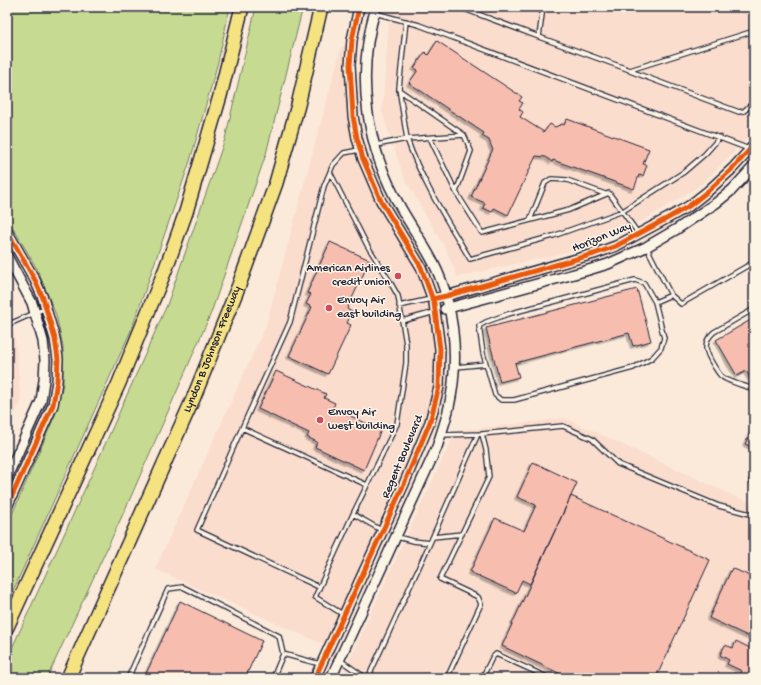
<svg xmlns="http://www.w3.org/2000/svg" width="761" height="685" font-family="'Gochi Hand',sans-serif">
<style>
.built{fill:#faddcd}
.green{fill:#c6db91;stroke:#747e66}
.building{fill:#f7beaf;stroke:#22223b;filter:url(#shadow)}
.lines{fill:none;stroke-linecap:round;stroke-linejoin:round}
.service-casing{stroke:#22223b;stroke-width:6}
.tertiary-casing{stroke:#22223b;stroke-width:12}
.motorway-casing{stroke:#22223b;stroke-width:16}
.service{stroke:#fcf5e5;stroke-width:3.5}
.tertiary{stroke:#fcf5e5;stroke-width:9}
.motorway{stroke:#f5e382;stroke-width:13}
.cycleway-casing{stroke:#fcf5e5;stroke-width:8}
.cycleway{stroke:#e8590c;stroke-width:5}
.poi-dot{fill:#d1495b;stroke:#fcf5e5;stroke-width:1.5}
.labels{text-anchor:middle;dominant-baseline:central;stroke-width:3;stroke-linejoin:round;paint-order:stroke}
.street-label{font-size:12px;fill:#22223b;stroke:#fcf5e5}
.poi-label{font-size:12px;fill:#22223b;stroke:#fcf5e5;text-anchor:start}
</style>
<defs>
<filter id="shadow"><feDropShadow dx="-2.5" dy="2.5" stdDeviation="0" flood-color="#0004"/></filter>
</defs>
<rect width="100%" height="100%" fill="#fbeada"/>
<filter id="ink" filterUnits="userSpaceOnUse"><feTurbulence type="fractalNoise" baseFrequency=".025" numOctaves="2"/><feDisplacementMap in="SourceGraphic" scale="8" xChannelSelector="R" yChannelSelector="G"/><feConvolveMatrix kernelMatrix="1 2 1 2 8 2 1 2 1" color-interpolation-filters="sRGB"/></filter>
<g filter="url(#ink)">
<path class="built" d="M390 7H754V132L701 185 646 219 568 252 458 277 444 246 404 178 382 112Z
M352 40 350 65 363 159 414 255 436 312V399L329 647 155 569 266 325 341 48Z
M7 318 15 336 21 404 7 423Z
M565 418 754 505V678H341L409 530 456 431Z"/>
<path class="green" d="M7 7H230L218 62 190 161 132 328 7 604V526L56 413 63 384V346L56 315 37 269 7 217Z
M256 7H303L266 154 211 313 129 501 47 678H7V659L94 469 167 305 225 139Z"/>
<path class="building" d="M437 41 522 97 519 101 523 103 519 109 523 112 520 117 544 132 550 124 555 127 562 124 564 125 567 119 649 149 643 164 647 165 643 176 639 175 634 189 553 160 552 162 546 157 536 156 508 215 494 208 492 212 483 208 485 203 471 197 493 149 492 148 489 140 482 136 484 133 409 83 418 70 414 68 425 52 428 55Z
M330 242 370 260 347 309 352 312 347 323 351 325 328 374 289 356 312 307 306 304 311 294 307 293Z
M637 289 651 341 633 346 629 333 515 363 519 377 500 382 486 328Z
M754 318V384L746 371 737 376 716 340Z
M276 371 326 394 324 398 335 403 333 408 381 430 364 470 315 447 317 442 307 437 309 433 258 409Z
M753 427 754 428V448L745 444Z
M533 462 577 483 530 584 522 580 516 593 470 572 495 518 524 531 536 505 517 497Z
M571 496 710 560 656 678H569L502 646Z
M732 568 754 578V639L709 618Z
M180 601 262 641 245 678H144Z
M736 641 754 650V678H731L734 673 739 676 742 671 727 664 729 660 720 655 725 645 733 648Z"/>
<g class="lines">
<defs>
<path id="service" d="M459 7 539 37
M543 7 539 37 630 70 754 31
M375 13 419 25 749 149
M406 21 399 88 407 139 464 135 471 151 456 192 430 138
M630 71 739 112 744 111 754 102
M399 90 464 135
M376 145 407 139C422 182 447 220 470 259L553 236 623 211 684 172 705 154 720 137
M330 172 367 245 389 280 398 296 406 344V363L397 424 353 514 381 530
M456 192 482 233 569 210 609 193 638 233
M530 220 545 183 551 179 567 180 605 194
M647 248 671 295 681 304 754 262
M655 302 664 338 661 348 652 358 633 368 514 400H501L495 395 483 353 479 326 486 322 508 314 635 280 644 283 655 302 671 295
M399 306 431 299
M754 309 714 332C701 343 706 353 714 366 716 369 718 373 721 376 728 382 745 386 754 389
M402 321 435 312
M7 325 46 308
M456 367 486 364
M7 374 9 383 7 408
M242 428 290 322 324 186 333 165 344 153 359 150
M482 434 563 426 592 439 618 464 719 506 754 515
M441 435 482 434 486 450 489 477 440 579 478 597 481 604 447 678
M751 481 754 482
M397 537 413 541 430 543 478 434
M433 537 462 534
M754 542V543
M319 587 197 530 242 428 367 485
M344 615 315 597 353 514
M283 654 320 664
M340 660 366 678
M128 678 168 589 183 587 279 636 283 654 273 678
M368 678 430 543
M482 678 492 658 496 654 549 678"/>
<path id="tertiary" d="M7 231 35 280 43 298 55 339 58 359 57 381 53 405 7 507
M7 256 32 303 43 341 45 360 44 380 41 401 7 477
M432 299 446 296 594 254 616 246 668 218 689 206 708 191 732 169 754 145
M445 309 585 271 608 264 646 247 677 229 716 203 732 190 754 166
M315 678 404 484 430 422 439 387 440 349 434 303 421 267 381 201 363 159 357 138 353 116 350 65 352 40 359 7
M331 678 437 447C441 434 446 420 449 407 457 371 456 334 447 299 438 263 420 241 402 210 366 148 355 76 376 7"/>
<g id="motorway">
<path d="M7 627 119 383 166 268 186 212 220 96 242 7"/>
<path id="s1" d="M68 678 193 399 239 285 276 183 298 105 321 7"/>
</g>
</defs>
<use href="#service" class="service-casing"/>
<use href="#tertiary" class="tertiary-casing"/>
<use href="#motorway" class="motorway-casing"/>
<use href="#service" class="service"/>
<use href="#tertiary" class="tertiary"/>
<use href="#motorway" class="motorway"/>
<defs>
<path id="cycleway" d="M7 231 35 280 43 298 55 339 58 359 57 381 53 405 7 507
M432 299 446 296 594 254 616 246 668 218 689 206 708 191 732 169 754 145
M315 678 404 484 430 422 439 387 440 349 434 303 421 267 381 201 363 159 357 138 353 116 350 65 352 40 359 7"/>
</defs>
<use href="#cycleway" class="cycleway-casing"/>
<use href="#cycleway" class="cycleway"/>
</g>
</g>
<g class="poi-dot">
<circle cx="398" cy="276" r="4"/>
<circle cx="329" cy="308" r="4"/>
<circle cx="320" cy="420" r="4"/>
</g>
<g class="labels">
<g class="street-label">
<text transform="translate(602 238) rotate(-22)">Horizon Way</text>
<text stroke="none"><textPath href="#s1" startOffset="359">Lyndon B Johnson Freeway</textPath></text>
<text transform="translate(403 457) rotate(-67)">Regent Boulevard</text>
</g>
<g class="poi-label">
<text x="390" y="269" text-anchor="end">American Airlines<tspan x="390" dy="14">credit union</tspan></text>
<text x="337" y="301">Envoy Air<tspan x="337" dy="14">east building</tspan></text>
<text x="328" y="413">Envoy Air<tspan x="328" dy="14">west building</tspan></text>
</g>
</g>
<rect width="761" height="685" fill="none" stroke="#fcf5e5" stroke-width="24"/>
<rect x="12" y="12" width="737" height="661" fill="none" stroke="#22223b" stroke-width="1.5" filter="url(#ink)"/>
</svg>
